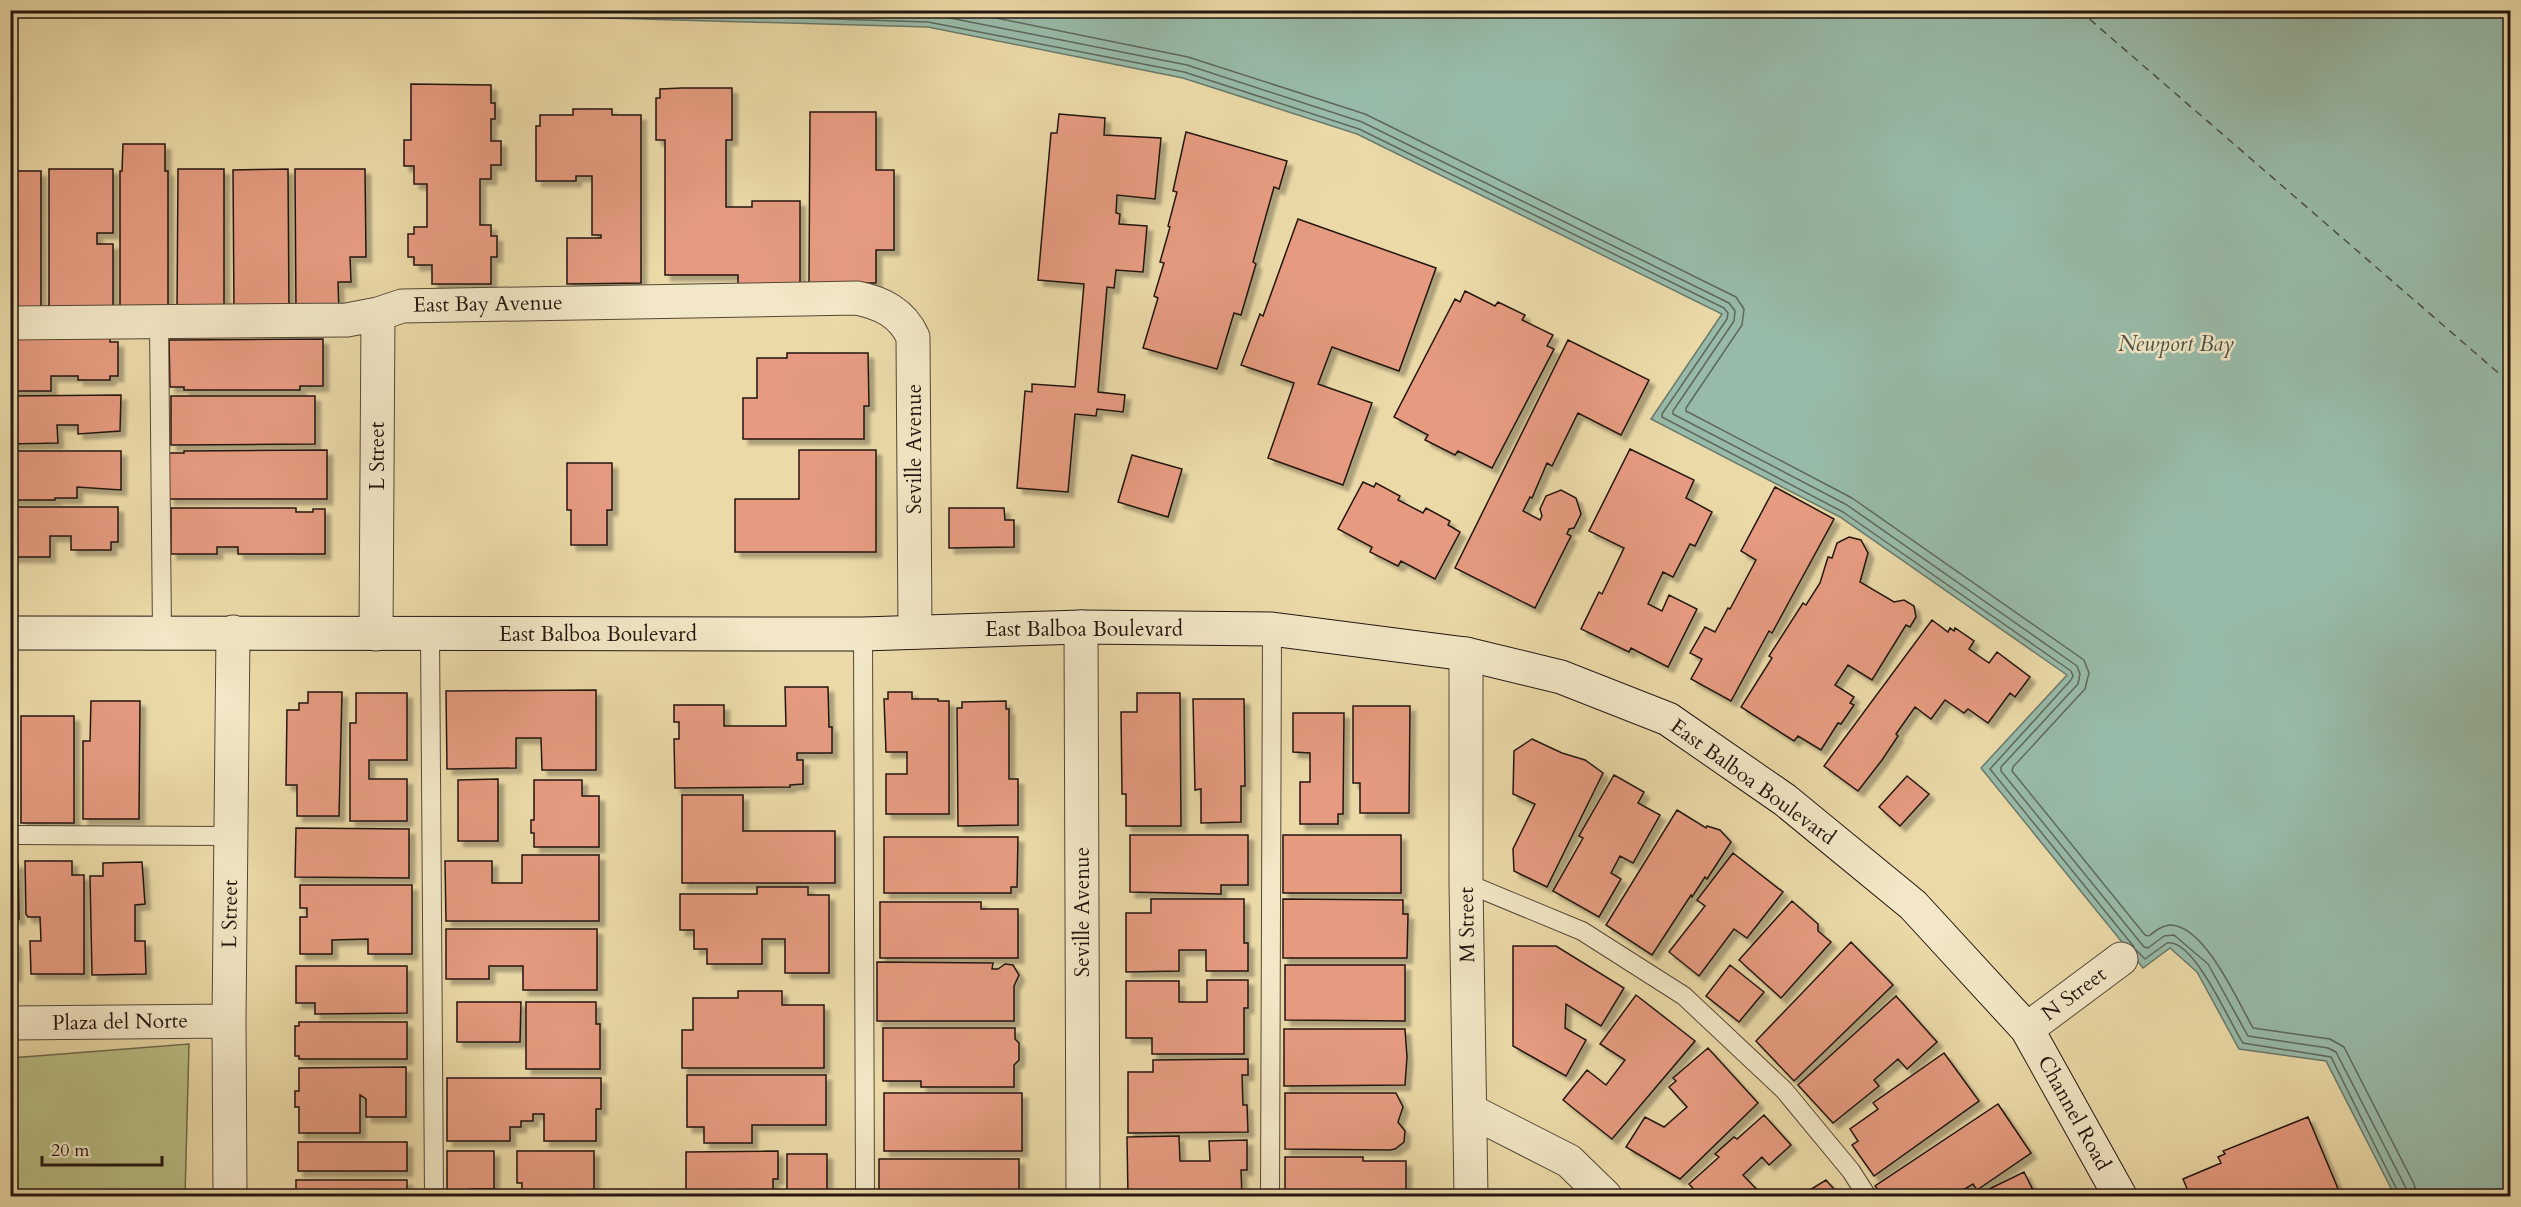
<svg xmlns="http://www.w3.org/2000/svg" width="2521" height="1207" font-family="Cardo,serif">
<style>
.green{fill:#b9bf86;stroke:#6e6a4c;stroke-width:1.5}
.water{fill:#98bba9;stroke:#6a796c;stroke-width:1.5}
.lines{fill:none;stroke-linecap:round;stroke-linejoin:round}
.shore{stroke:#5e685d;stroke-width:1.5}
.ferry{stroke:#4d5046;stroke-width:1.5;stroke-dasharray:8 6;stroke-linecap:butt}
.building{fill:#e69b80;stroke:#241611;stroke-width:1.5;filter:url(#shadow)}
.lane-casing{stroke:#564737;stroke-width:20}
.street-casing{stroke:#564737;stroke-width:35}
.secondary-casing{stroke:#241611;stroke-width:35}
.lane{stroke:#f2e7c6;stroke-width:18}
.street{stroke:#f2e7c6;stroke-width:33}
.secondary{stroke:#f2e7c6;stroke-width:33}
.labels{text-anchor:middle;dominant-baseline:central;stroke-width:5;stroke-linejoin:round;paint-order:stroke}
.street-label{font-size:21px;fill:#241611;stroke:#f2e7c6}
.water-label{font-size:22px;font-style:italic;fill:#4d5046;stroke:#f2e7c6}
</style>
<defs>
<filter id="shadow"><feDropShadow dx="5.5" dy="5.5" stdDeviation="1.5" flood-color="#0004"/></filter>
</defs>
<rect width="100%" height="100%" fill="#ebdaa8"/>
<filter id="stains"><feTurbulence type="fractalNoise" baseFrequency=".00333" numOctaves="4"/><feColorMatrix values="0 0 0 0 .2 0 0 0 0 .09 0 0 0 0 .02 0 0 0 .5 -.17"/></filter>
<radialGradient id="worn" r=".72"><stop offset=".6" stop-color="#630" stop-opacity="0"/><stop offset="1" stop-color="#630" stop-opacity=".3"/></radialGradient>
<path class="green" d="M189 1044 185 1196H11V1058Z"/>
<path class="water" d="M360 11H2510V1196H2395L2326 1061 2239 1049 2197 972 2170 948 2143 968 1981 768 2067 675 1840 517 1651 419 1722 314 1357 134 1183 78 928 27Z"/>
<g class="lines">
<path class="shore" d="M552 10 928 22 1184 72 1359 129 1724 308 1728 313 1727 319 1662 414V417L1843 512 2071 671 2073 676 2071 680 1990 769 2134 947
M809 10 930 14 1187 65 1362 122 1729 303 1735 311 1734 321 1673 411V414L1847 505 2077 666 2080 674 2078 684 2001 767V771L2144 947 2148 948 2164 936 2174 935 2208 964 2248 1036 2328 1048 2336 1052 2406 1188 2408 1196
M957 10 1188 57 1365 114 1736 297 1744 309 1742 325 1686 408V411L1852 498 2084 660 2089 673 2085 689 2013 767 2012 771 2145 935 2149 936C2155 931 2161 926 2170 925 2205 925 2238 1002 2253 1028L2330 1039 2344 1047 2414 1184 2417 1196
M2136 950 2145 959 2167 943C2194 938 2230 1024 2243 1043L2331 1057 2400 1196"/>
<path class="ferry" d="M2079 10 2510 383"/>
</g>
<path class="building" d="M411 84 491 85V103H495V119H491V141H501V165H491V179H480V225H491V236H497V257H491V284H432V265H414V257H408V234H414V227H427V184H414V166H404V140H411Z
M682 88H732V140H726V207H752V201H800V285H738V275H665V140H656V98H660V89Z
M573 109H612V115H641V283L567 284V238H601V235H592V176H576V181H536V126H540V115H573Z
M810 112H876V170H894V250H876V283H809Z
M1059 114 1105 118 1104 135 1161 138 1155 199 1117 195 1116 213 1120 214 1119 224 1147 226 1143 272 1116 270 1114 288 1107 287 1098 392 1125 395 1123 412 1097 409 1096 416 1075 414 1068 492 1017 488 1025 391 1032 392V384L1075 387 1084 284 1038 280 1051 133H1057Z
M1186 132 1287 161 1279 189 1274 187 1253 262 1256 264 1241 315 1234 313 1217 369 1143 348 1158 298 1154 296 1164 263 1160 262 1170 227 1168 226 1177 192 1173 191Z
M123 144H165V171H168V315H120V171H122Z
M49 169H113V233H97V244H113V312H49Z
M178 169H224V312H177Z
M288 169 289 312H234L233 170Z
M295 169H365L366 257H350L351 282H338L339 312H296Z
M10 171H41V313H10Z
M1298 219 1436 268 1399 371 1332 347 1318 384 1372 403 1343 485 1268 458 1294 383 1241 365 1260 314 1263 316Z
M1465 291 1495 306 1498 302 1525 315 1522 320 1553 335 1547 346 1554 349 1492 468 1458 451 1455 455 1425 440 1428 435 1394 417 1455 299 1460 302Z
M10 338H110V342H118V376H110V380H78V376H51V391H10Z
M323 339V386H300V390H184V387H170L169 340Z
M1568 340 1649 380 1621 435 1578 413 1552 466 1547 463 1532 498 1530 497 1523 511 1540 520 1542 516 1540 509 1546 496 1561 490 1576 498 1581 514 1574 528 1569 529 1567 534 1571 536 1535 608 1455 568Z
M787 353H868L869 406H864V439H743V398H757V358H787Z
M121 395 120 431 78 434V425H57L58 443 10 444V396Z
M171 396H315V444L171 445Z
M1630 449 1694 480 1686 498 1712 512 1695 546 1690 544 1673 577 1663 572 1648 604 1662 611 1669 595 1697 609 1668 667 1631 648 1629 652 1581 629 1599 592 1602 594 1624 548 1589 531Z
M327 450V499H169V453H184V451Z
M799 450H876V552H735V499H799Z
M10 451H121V490L77 487V498H55V500H10Z
M1132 455 1182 469 1168 517 1118 502Z
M567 463H612V510H607V545H571V510H567Z
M1363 482 1374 487 1376 483 1400 496 1398 500 1423 513 1426 508 1450 521 1448 525 1460 532 1435 579 1401 561 1398 566 1370 552 1372 547 1338 529Z
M1775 487 1834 519 1772 633 1769 631 1731 701 1691 679 1702 659 1690 653 1705 627 1715 632 1728 608 1730 609 1756 560 1741 551Z
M10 507H118V542H111V550H71V536H50V557H10Z
M171 508H296V512H313V509H325V554H238V547H217V554H171Z
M949 508H1004L1005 520H1014V547L949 548Z
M1849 537 1861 540 1868 553 1860 582 1894 602 1904 600 1914 606 1916 617 1910 627 1906 625 1872 680 1848 665 1835 685 1854 697 1850 703 1854 705 1841 724 1838 723 1821 750 1798 736 1794 741 1741 707 1772 658 1769 656 1803 603 1806 605 1820 583 1828 557 1832 558 1837 543Z
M1932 620 1948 632 1950 628 1954 631 1955 628 1974 641 1969 649 1989 663 1997 652 2030 677 2015 697 2010 693 1988 723 1968 709 1964 713 1945 700 1931 719 1915 707 1896 734 1898 736 1882 760 1858 791 1824 766Z
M785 687H828L829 727H832V753H797V760H803V784L790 785V787L675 788 674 739H679V722H674V705H724V726H786Z
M596 690V770H542L541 738H516V768L447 769 446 691Z
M308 692H342L339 816H297V785H286L287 710H299V703H308Z
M888 692H912V699H938V701H949V814H886V774H907V752H886L884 699H888Z
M356 693H407V760H369V779H407V821H350V723H356Z
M1137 693H1180L1181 826H1126V794H1122L1121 712H1137Z
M1193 699H1244L1245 786H1241V822L1201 823V789L1195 790Z
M91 701H140L139 819H83V741H90Z
M1006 701V709H1009V779H1018V825L958 826 957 708H962V702Z
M1353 706H1410L1409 813H1360V783H1353Z
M1293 713H1344L1343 814H1338V824H1300V782H1310V753L1293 752Z
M21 716H74V823H21Z
M1532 739 1562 753 1585 760 1603 773 1547 887 1514 871 1513 849 1535 804 1513 794 1514 751Z
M1614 775 1644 792 1638 803 1660 815 1633 863 1620 856 1611 873 1621 879 1599 917 1553 891 1583 838 1579 836Z
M1907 776 1929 794 1900 826 1879 807Z
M498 779V841H458V780Z
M534 780H582V796H599V847H534V833H531V820H534Z
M682 795H743V831H835V883H682Z
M1677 810 1706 828 1707 826 1720 830 1731 842 1707 879 1705 877 1692 897 1691 895 1652 955 1606 925Z
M296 828 409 829V878L295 877Z
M1130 835H1248V885H1221V894L1130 892Z
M1283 835H1401V893H1283Z
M884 837H1018L1017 887H1011V893H884Z
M1733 853 1783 892 1747 938 1734 929 1699 976 1669 952 1705 906 1697 900Z
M522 855H599V921H446L445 861H492V883H522Z
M25 861H72V875H84V974H31L30 941H41L40 917H28L26 914Z
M142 862 145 904 135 905V941H145L146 974 92 975 90 876H103V863Z
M10 863H18L19 919H10Z
M300 885H412V954H368V939L332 940V954H300V917H307V908H300Z
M757 887H808V895H829V973H785V939H762V964H707V949H694V930H680V894H757Z
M1151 899H1244V943H1248V971H1206V950H1179V971L1126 972V913H1151Z
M1283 899 1403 900V914H1408L1407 958H1283Z
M1792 901 1818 924V931L1831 942 1781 998 1739 960Z
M880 902H981V909H1018V958H880Z
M446 929H597V990H523V966H489V979H446Z
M10 937 16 943V976H10Z
M1851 942 1893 985 1794 1081 1756 1041Z
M1513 946H1556L1624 988 1601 1026 1566 1004 1565 1028 1586 1040 1566 1076 1513 1046Z
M877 962 993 963 992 969H998L1005 964 1013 965 1019 975 1014 986V1021H877Z
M1285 965H1405V1021L1285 1020Z
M1730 965 1764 992 1739 1022 1706 996Z
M296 966H407V1013L315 1014V1003H296Z
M1207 980H1248V1008H1244V1054H1152V1038H1126V981H1179V1002H1207Z
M738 991H782V1005H824V1068H682V1030H693V998H738Z
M1636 995 1695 1041 1612 1139 1563 1100 1587 1070 1606 1085 1625 1060 1600 1044Z
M1896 996 1937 1042 1907 1069 1898 1059 1874 1080 1879 1086 1833 1123 1798 1085Z
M457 1002H521L520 1042H457Z
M526 1002H596V1024H600V1069H526Z
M299 1022H407V1059H299V1056H295V1026H299Z
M883 1028H1015V1039L1019 1043V1060L1014 1065V1087H921V1081H883Z
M1284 1029H1405L1407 1057 1405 1085 1284 1086Z
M1708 1048 1758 1103 1680 1179 1626 1147 1645 1117 1664 1127 1687 1107 1669 1087 1676 1081 1673 1078Z
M1944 1053 1979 1101 1874 1176 1852 1145 1858 1141 1850 1129 1878 1109 1873 1103Z
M1248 1059V1075H1242L1243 1105H1247L1248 1132 1128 1133V1072H1153V1060Z
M406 1067V1117H366V1099L360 1095V1133H299V1107H295V1091H299V1068Z
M687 1075H826V1125H752V1143H704V1127H687Z
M447 1078H601V1109H596V1141H544V1114H533V1121H521V1127H510V1141H447Z
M884 1093H1022V1151H884Z
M1285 1093H1396L1403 1107 1398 1122 1405 1131 1404 1142 1395 1149 1390 1150 1285 1149Z
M1998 1104 2031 1153 1977 1190 1973 1184 1953 1196H1883L1875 1186Z
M1764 1115 1791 1145 1769 1165 1762 1157 1743 1175 1763 1196H1700L1689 1184 1719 1157 1715 1154 1734 1137 1737 1139Z
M2308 1117 2339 1191 2326 1196H2190L2183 1179 2221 1163 2218 1157 2225 1154 2223 1151Z
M1179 1136 1180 1161H1210L1209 1141 1247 1140V1170H1241L1242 1196H1128L1127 1137Z
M298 1142H407V1171H298Z
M447 1151H494V1189H470V1196H447Z
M517 1151H594V1194L591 1196H522V1183H517Z
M778 1151V1179H773V1196H686V1152Z
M787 1154H827V1194H787Z
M1285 1157H1363V1161H1406V1196H1285Z
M879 1159H1019V1196H879Z
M2024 1172 2036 1196H1975Z
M296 1180H407V1196H296Z
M1826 1180 1840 1196H1800Z"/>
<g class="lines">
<defs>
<path id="lane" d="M159 322 162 633
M430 634 434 1196
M863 634 865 1196
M10 835 231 836
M1466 883 1582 931 1684 996 1784 1090 1851 1171 1867 1196
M1270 1196 1272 629"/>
<path id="street" d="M10 323 347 320 378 314 402 306 857 298C882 303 902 313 913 337L915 632
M1081 627 1083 1196
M376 634 378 314
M1466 654V883L1471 1196
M10 1023 229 1021
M2027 1029 2121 959
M1471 1111 1569 1161 1605 1196
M230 1196 229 1021 233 632"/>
<path id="secondary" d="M10 633 863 634 1081 627 1272 629 1466 654 1561 677 1668 719 1785 800 1913 905 2027 1029 2120 1196"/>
</defs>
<use href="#lane" class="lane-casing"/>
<use href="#street" class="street-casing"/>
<use href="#secondary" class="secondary-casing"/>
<use href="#lane" class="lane"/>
<use href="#street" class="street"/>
<use href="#secondary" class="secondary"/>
</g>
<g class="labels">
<g class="street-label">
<text transform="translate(488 304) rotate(-1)">East Bay Avenue</text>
<text transform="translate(914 449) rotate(-90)">Seville Avenue</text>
<text transform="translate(377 456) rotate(-90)">L Street</text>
<text x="1084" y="629">East Balboa Boulevard</text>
<text x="598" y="634">East Balboa Boulevard</text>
<text transform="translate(1753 782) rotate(36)">East Balboa Boulevard</text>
<text transform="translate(1082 912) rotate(-90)">Seville Avenue</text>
<text transform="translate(230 914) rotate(-89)">L Street</text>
<text transform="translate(1467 925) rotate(-91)">M Street</text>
<text transform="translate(2074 994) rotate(-37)">N Street</text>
<text transform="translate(120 1022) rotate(-1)">Plaza del Norte</text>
<text transform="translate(2074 1113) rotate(61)">Channel Road</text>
</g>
<g class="water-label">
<text x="2176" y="344">Newport Bay</text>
</g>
</g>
<rect width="2521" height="1207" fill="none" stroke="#ebdaa8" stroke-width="36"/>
<rect x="12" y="12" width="2497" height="1183" fill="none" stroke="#241611" stroke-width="3"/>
<rect x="18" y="18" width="2485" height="1171" fill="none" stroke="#241611" stroke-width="1.5"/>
<path d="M42 1156v9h120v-9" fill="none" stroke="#241611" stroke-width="3"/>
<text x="51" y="1156" font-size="18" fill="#241611" stroke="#f2e7c6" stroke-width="4.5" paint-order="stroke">20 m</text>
<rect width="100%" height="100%" filter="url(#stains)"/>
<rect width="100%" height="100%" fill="url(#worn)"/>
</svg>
